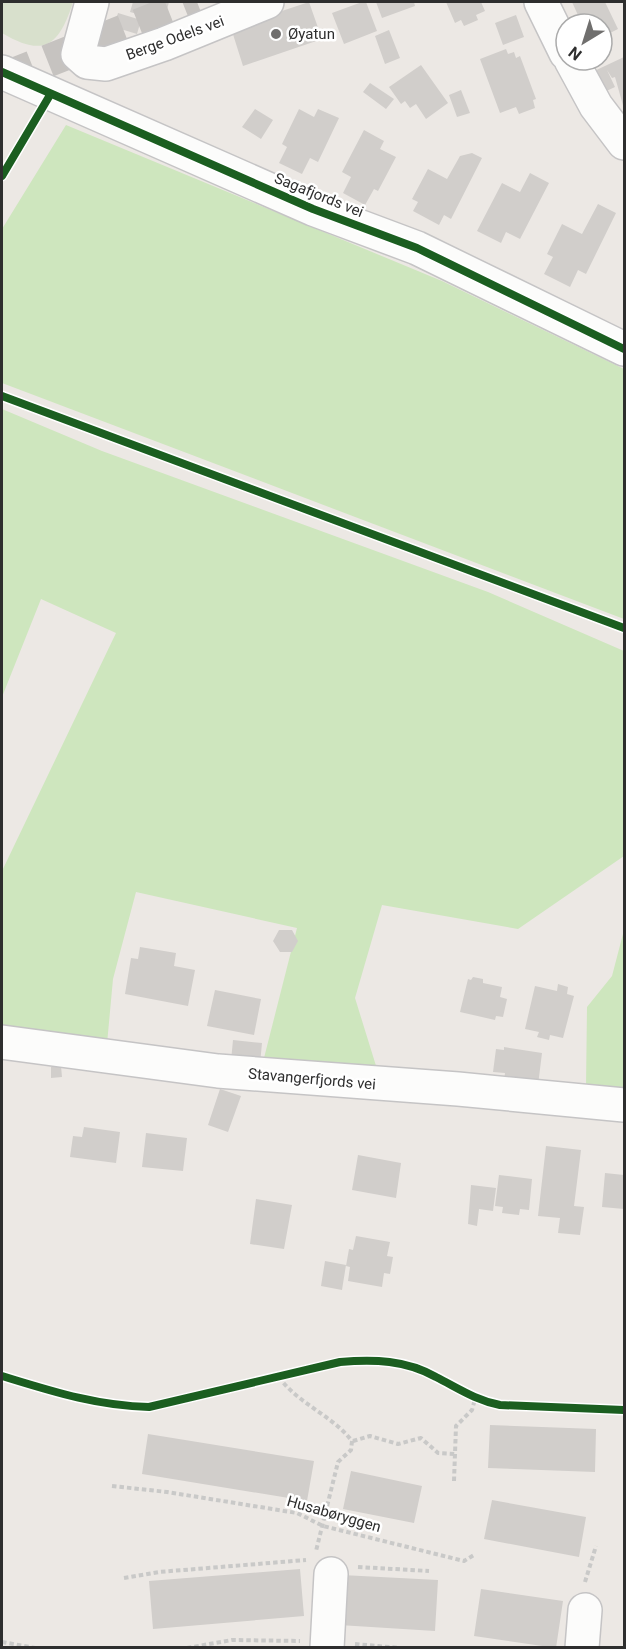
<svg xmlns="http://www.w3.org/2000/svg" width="626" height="1649" font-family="Roboto,sans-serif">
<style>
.green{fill:#cee6be}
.cemetery{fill:#d8e0cc}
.building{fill:#d1cecb}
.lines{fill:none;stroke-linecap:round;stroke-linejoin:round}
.highway-tunnel{stroke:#c6c3c0;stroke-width:33;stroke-dasharray:33 16;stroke-linecap:butt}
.minor-casing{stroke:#c5c4c5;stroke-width:36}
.path{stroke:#c9c9c8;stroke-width:4;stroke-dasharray:4.5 3;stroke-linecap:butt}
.minor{stroke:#fcfcfb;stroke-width:33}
.cycleway-casing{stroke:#fff;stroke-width:11}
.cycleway{stroke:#1b5e20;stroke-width:8}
.poi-dot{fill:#706f6e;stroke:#fff;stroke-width:2}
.labels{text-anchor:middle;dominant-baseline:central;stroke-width:5;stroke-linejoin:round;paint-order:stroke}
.poi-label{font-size:15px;fill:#2e2e2e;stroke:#fff;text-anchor:start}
.street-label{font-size:15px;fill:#2e2e2e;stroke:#fff}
</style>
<rect width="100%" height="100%" fill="#ece8e4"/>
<path class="green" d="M66 125 442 281 624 369V619L2 383V229Z
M2 409 102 451 488 592 624 651V856L518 929 382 905 355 998 377 1069 264 1058 297 928 136 892 113 979 107 1044 2 1033V871L116 633 41 599 2 697Z
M624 930V1091L586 1087 587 1007 612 976Z"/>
<path class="cemetery" d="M2 2H73C59 46 44 58 2 33Z"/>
<path class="building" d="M133 2H169L164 21 130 12Z
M309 2 322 39 243 66 231 28Z
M362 2H366L377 31 344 44 332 13Z
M376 2H414L415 6 382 18Z
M446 2H481L485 11 476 15 478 20 464 26 461 20 455 23Z
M572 2H605L618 29 602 37V24H582Z
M118 13 141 20 137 34 114 27Z
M516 15 524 37 503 45 495 23Z
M389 30 400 58 385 64 375 36Z
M506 49 508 54 514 52 516 58 520 56 536 99 533 100 535 108 519 114 516 107 500 113 480 59Z
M624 57V109L615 77 612 78 607 70 615 87 600 94 590 73Z
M421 65 448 103 426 119 416 104 410 108 405 101 401 104 389 87Z
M370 83 394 99 386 109 363 92Z
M461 90 470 113 457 117 449 95Z
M255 109 273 120 261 139 242 127Z
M299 109 314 117 318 109 339 118 318 162 310 158 302 174 279 163 287 147 282 144Z
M364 130 384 141 380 149 396 157 378 191 374 189 365 205 343 193 351 177 342 172Z
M472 153 482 158 451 219 444 215 439 225 413 211 418 202 412 199 428 169 447 179 460 156Z
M530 173 549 183 520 239 506 232 501 243 477 231 502 183 520 192Z
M598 204 616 213 586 274 578 270 570 287 544 274 553 257 547 254 562 224 582 234Z
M279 930H292L298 941 292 952H280L273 941Z
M140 947 176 953 174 966 195 970 188 1006 125 994 131 958 138 959Z
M473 977 483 979V983L502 987 500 997 507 999 503 1017 496 1016 495 1020 460 1012 468 979 471 980Z
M558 984 568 987 567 994 574 996 563 1038 550 1035 549 1040 537 1037 539 1032 525 1029 535 986 557 991Z
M215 990 261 999 254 1035 207 1026Z
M233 1040 262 1043 260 1064 231 1061Z
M504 1047 542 1053 538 1085 504 1081 505 1073 493 1072 496 1049 504 1050Z
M61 1066 62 1077 51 1078V1067Z
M220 1089 241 1096 228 1132 208 1125Z
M84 1127 120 1132 116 1163 70 1157 73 1136 82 1137Z
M146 1133 187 1138 183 1171 142 1167Z
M546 1146 581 1150 574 1206 584 1207 580 1235 558 1233 560 1218 538 1216Z
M358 1155 401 1163 396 1198 352 1190Z
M605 1173 624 1175V1209L602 1207Z
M499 1175 532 1179 529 1210 520 1209 519 1215 502 1213 503 1207 495 1206Z
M471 1185 496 1188 493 1211 479 1209 477 1226 468 1224Z
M256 1199 292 1205 284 1249 250 1244Z
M356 1236 390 1242 387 1256 393 1257 390 1274 384 1273 382 1287 348 1281 350 1267 346 1266 349 1249 353 1250Z
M325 1261 346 1265 342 1290 321 1286Z
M490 1425 596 1429 595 1472 488 1468Z
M148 1434 314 1461 307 1501 142 1474Z
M351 1471 422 1486 414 1523 343 1509Z
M492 1500 586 1517 579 1557 484 1539Z
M300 1569 304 1616 153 1629 149 1581Z
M342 1575 438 1580 435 1631 339 1625Z
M481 1589 563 1601 556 1648 474 1636Z"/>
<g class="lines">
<path class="highway-tunnel" d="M2 79 197 2"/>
<defs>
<path id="minor" d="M92 2 78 54 87 62 106 64 164 44 267 2
M541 2 566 53
M571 60 596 106 624 143
M2 72 313 209 417 248 624 349
M2 1042 218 1071 458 1089 624 1105
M327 1648 331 1574
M582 1648 585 1610"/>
</defs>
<use href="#minor" class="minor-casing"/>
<path class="path" d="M279 1377C298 1404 332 1415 352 1441L351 1450 338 1462 316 1551
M353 1441 370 1436 398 1444 421 1438 438 1453 455 1454
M454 1481 456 1426 472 1410 475 1399
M112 1486 167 1492 297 1513 323 1526 464 1561 474 1555
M358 1567 429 1571
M124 1578 159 1572 306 1560
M585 1582 596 1546
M2 1642 35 1648
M355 1644 400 1648
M187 1648 232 1640 300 1641"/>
<use href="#minor" class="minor"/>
<defs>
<path id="cycleway" d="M2 72 313 209 417 248 624 349
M2 176 50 95
M2 396 624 628
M2 1376C51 1391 97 1406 149 1407L340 1362C374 1359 406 1360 436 1377 458 1388 475 1400 500 1405L624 1410"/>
</defs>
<use href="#cycleway" class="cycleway-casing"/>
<use href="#cycleway" class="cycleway"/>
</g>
<circle class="poi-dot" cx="276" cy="34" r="6"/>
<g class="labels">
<g class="poi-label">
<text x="288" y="34">Øyatun</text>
</g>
<g class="street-label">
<text transform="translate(175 38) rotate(-20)">Berge Odels vei</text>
<text transform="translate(319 195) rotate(22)">Sagafjords vei</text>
<text transform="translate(312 1079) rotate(5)">Stavangerfjords vei</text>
<text transform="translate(334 1514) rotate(16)">Husabøryggen</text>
</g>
</g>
<rect width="626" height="1649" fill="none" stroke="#2e2e2e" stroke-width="6"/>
<g transform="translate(584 42) rotate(218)"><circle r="28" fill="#ffffff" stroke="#ababab" stroke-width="1.5"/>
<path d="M0-4.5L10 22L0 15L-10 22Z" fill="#706f6e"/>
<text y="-9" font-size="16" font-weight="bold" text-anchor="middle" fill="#2e2e2e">N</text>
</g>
</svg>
